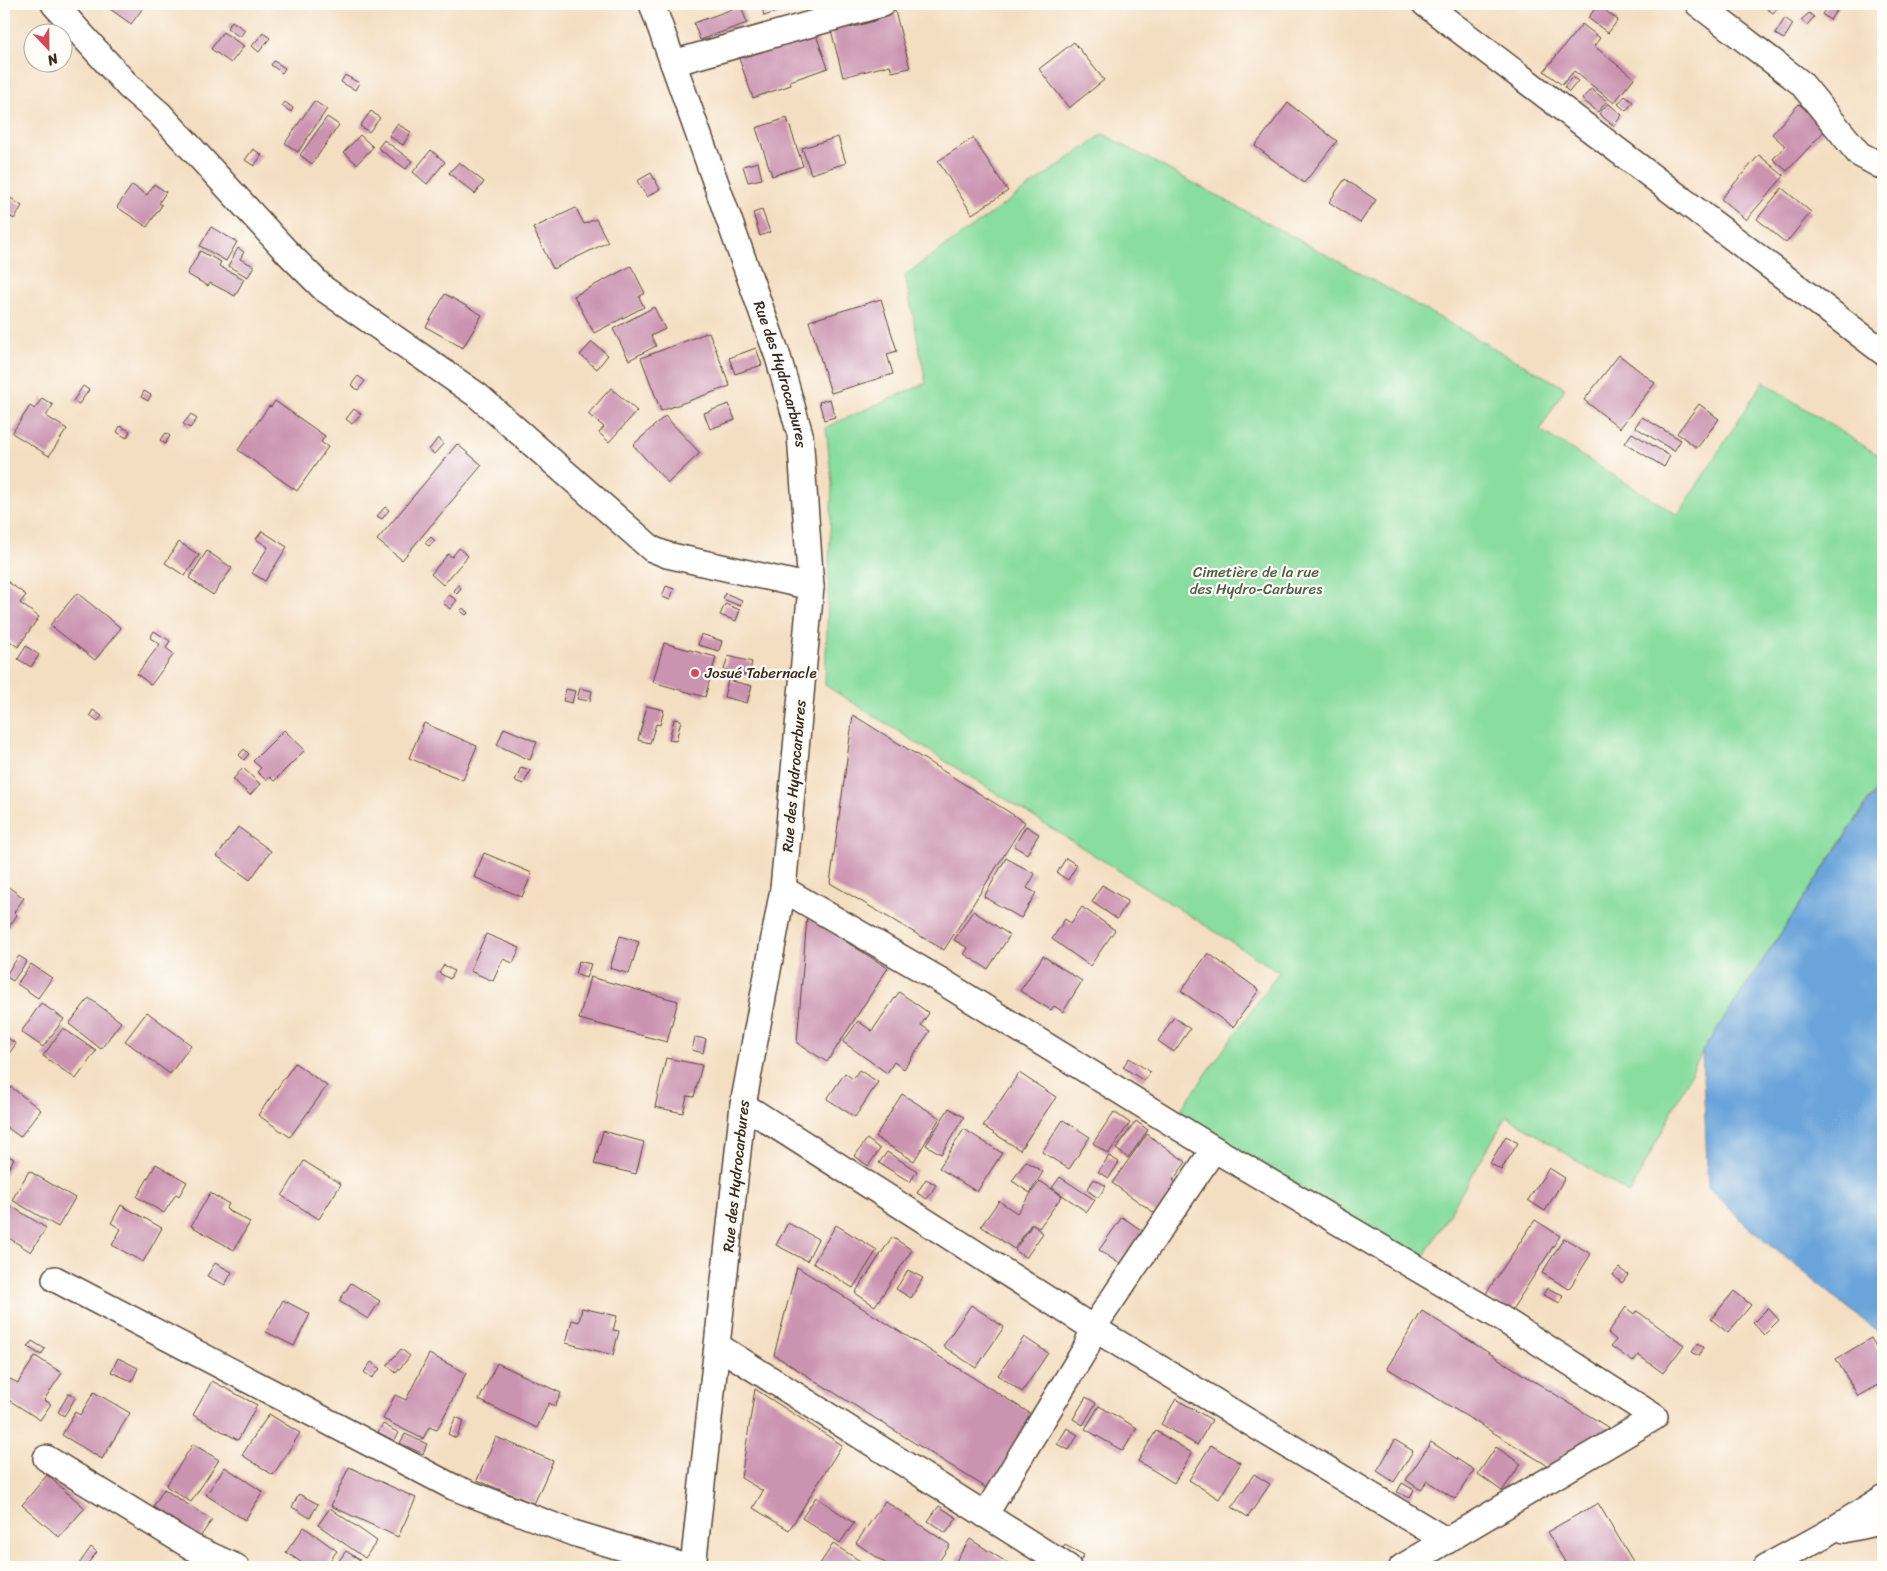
<svg xmlns="http://www.w3.org/2000/svg" width="1887" height="1571" font-family="Sriracha,sans-serif">
<style>
.green{fill:#89dd9f;stroke:#62845e}
.water{fill:#6aa4da;stroke:#52677c}
.building{fill:#ca93b0}
.lines{fill:none;stroke-linecap:round;stroke-linejoin:round}
.minor-casing{stroke:#574536;stroke-width:28}
.minor{stroke:#fff;stroke-width:25}
.poi-dot{fill:#d1495b;stroke:#fdfcf7;stroke-width:2}
.labels{text-anchor:middle;dominant-baseline:central;stroke-width:4.5;stroke-linejoin:round;paint-order:stroke}
.street-label{font-size:15px;fill:#3b2a1e;stroke:#fdfcf7}
.park-label{font-size:15px;fill:#526045;stroke:#fdfcf7}
.poi-label{font-size:15px;fill:#3b2a1e;stroke:#fdfcf7;text-anchor:start}
</style>
<rect width="100%" height="100%" fill="#fdfcf7"/>
<filter id="ink" filterUnits="userSpaceOnUse"><feTurbulence type="fractalNoise" baseFrequency=".02" numOctaves="2"/><feDisplacementMap in="SourceGraphic" scale="10" xChannelSelector="R" yChannelSelector="G"/><feConvolveMatrix kernelMatrix="1 2 1 2 8 2 1 2 1" color-interpolation-filters="sRGB"/></filter>
<filter id="wash" filterUnits="userSpaceOnUse"><feTurbulence type="fractalNoise" baseFrequency=".0096" numOctaves="4" result="noise"/><feDisplacementMap in="SourceGraphic" scale="20" xChannelSelector="R" yChannelSelector="G"/><feGaussianBlur stdDeviation="1.12" result="paint"/><feColorMatrix in="noise" values="0 0 0 0 0 0 0 0 0 0 0 0 0 0 0 0 0 1.4 0 .05"/><feComposite in="paint" operator="in"/></filter>
<g filter="url(#wash)">
<rect width="100%" height="100%" fill="#f4dec1"/>
<path class="green" d="M1103 134 1358 272 1565 388 1540 430 1678 515 1763 382 1883 458V778L1702 1052 1630 1194 1507 1116 1420 1263 1179 1112 1279 972 825 685 832 483 826 427 926 383 905 275Z"/>
<path class="water" d="M1883 780V1336L1749 1228 1708 1187 1702 1052Z"/>
<g id="blocks">
<path class="building" d="M107 4H146L131 24 106 6Z
M761 4H801L764 16Z
M1760 4H1774L1778 7 1773 13Z
M1829 4H1841L1830 20 1822 14Z
M1598 5 1618 20 1608 33 1588 18Z
M741 6 747 23 700 40 694 23Z
M895 11 910 68 892 72 890 65 843 77 830 26 849 21 851 28 874 21 873 16Z
M1809 13 1814 17 1807 25 1801 20Z
M1785 18 1793 24 1784 39 1775 34Z
M232 21 245 30 240 37 227 28Z
M1582 24 1600 38 1594 46 1634 78 1614 103 1574 71 1562 85 1544 71Z
M223 32 244 46 231 63 211 49Z
M815 32 828 68 790 81 791 85 753 98 737 53Z
M263 33 270 38 259 52 252 46Z
M1074 42 1104 80 1069 108 1039 69Z
M274 61 285 68 282 73 271 65Z
M345 75 359 83 355 90 341 82Z
M1572 77 1578 81 1569 92 1564 87Z
M1591 89 1607 101 1598 112 1582 99Z
M1625 96 1633 102 1626 111 1618 104Z
M314 101 327 109 298 152 285 143Z
M285 102 293 108 291 112 282 106Z
M1288 103 1337 141 1304 183 1255 146Z
M1608 103 1622 115 1614 126 1599 114Z
M1799 104 1827 128 1787 171 1773 159 1785 146 1772 134Z
M371 111 380 118 369 132 360 126Z
M327 117 339 125 312 164 300 155Z
M787 118 803 166 772 176 756 128Z
M397 124 411 132 403 145 389 136Z
M360 135 373 147 357 164 344 152Z
M838 137 846 163 811 174 802 148Z
M973 138 1008 191 972 214 938 161Z
M384 140 412 161 406 169 378 148Z
M253 149 262 155 254 166 245 160Z
M431 150 445 162 427 184 413 172Z
M1759 155 1784 176 1746 220 1721 199Z
M459 162 484 182 475 194 449 173Z
M758 162 762 179 748 182 743 166Z
M651 173 660 189 647 197 637 181Z
M1345 179 1376 200 1360 223 1329 202Z
M154 184 166 192 159 203 162 205 147 227 117 207 132 185 147 195Z
M1782 188 1811 212 1786 243 1757 219Z
M4 193 22 206 14 219 4 212Z
M576 208 584 224 596 219 608 242 553 269 533 228Z
M762 210 770 232 760 236 753 213Z
M211 227 237 242 226 261 200 246Z
M238 248 244 252 240 259 254 266 248 277 228 266Z
M200 251 221 262 219 266 244 279 235 296 210 283 208 286 187 274Z
M631 266 645 293 639 297 644 307 594 333 574 296Z
M445 294 482 315 463 348 426 327Z
M881 299 897 351 887 354 893 374 831 393 809 321Z
M654 307 665 329 651 336 656 346 629 360 613 329Z
M709 332 730 386 661 411 641 358Z
M592 342 608 355 597 369 580 355Z
M756 348 762 365 735 374 729 358Z
M1619 355 1655 383 1620 428 1584 400Z
M358 376 365 381 358 390 351 385Z
M83 386 89 390 79 404 73 401Z
M611 388 637 411 609 442 599 433 604 427 588 414Z
M144 391 151 395 148 401 141 397Z
M42 398 53 405 46 416 67 429 49 456 12 433 30 406 35 409Z
M830 399 835 417 824 420 819 402Z
M275 401 325 436 321 442 328 447 297 491 238 450 269 406 271 407Z
M729 404 735 420 710 429 704 413Z
M1699 404 1719 419 1697 448 1677 433Z
M354 409 361 414 352 424 346 419Z
M191 414 197 419 190 428 183 424Z
M665 416 700 453 668 483 633 445Z
M1642 417 1681 440 1674 451 1635 427Z
M120 426 130 431 127 438 117 432Z
M166 433 170 436 165 444 160 440Z
M1632 433 1670 456 1664 467 1625 443Z
M438 438 444 443 434 454 429 450Z
M457 444 482 465 402 560 377 540Z
M385 507 389 510 382 519 377 516Z
M262 531 287 547 265 581 252 573 268 547 256 539Z
M431 537 435 541 429 546 425 543Z
M179 542 199 555 185 576 165 563Z
M459 548 468 556 443 585 431 574 448 554 452 557Z
M207 551 232 568 213 595 189 578Z
M4 579 26 595 20 603 39 617 18 647 4 637Z
M458 585 461 588 457 594 454 591Z
M666 586 674 589 670 600 662 597Z
M77 593 121 628 95 660 50 625Z
M725 593 742 600 740 606 723 599Z
M449 595 457 600 450 609 443 603Z
M725 604 740 610 736 621 720 615Z
M463 608 468 613 466 615 460 611Z
M154 631 170 641 166 648 174 654 151 685 137 674 160 644 150 638Z
M701 634 722 641 719 651 698 645Z
M664 643 716 657 705 697 653 682Z
M26 646 39 655 31 667 18 659Z
M728 656 752 662 749 676 724 670Z
M728 680 752 686 747 703 724 697Z
M580 688 592 691 590 701 577 699Z
M566 689 575 691 572 703 563 701Z
M647 706 664 710 660 725 656 724 650 743 638 740Z
M93 710 102 716 98 721 90 715Z
M853 715 1025 822 944 950 830 883Z
M674 719 681 720 676 741 669 740Z
M424 723 477 746 463 780 409 758Z
M504 728 537 742 530 760 497 745Z
M284 730 305 750 274 781 270 777 266 780 257 772 261 768 253 761Z
M244 749 249 754 244 760 239 755Z
M521 767 530 770 524 784 515 781Z
M243 768 260 784 250 795 233 779Z
M4 825 8 828 4 836Z
M1026 826 1039 834 1027 854 1014 846Z
M238 827 271 851 250 880 217 856Z
M484 853 532 873 522 897 474 877Z
M1006 858 1035 874 1027 888 1036 893 1021 918 984 897Z
M1066 858 1077 865 1068 880 1057 873Z
M4 884 24 898 14 912 17 915 4 935Z
M1102 885 1128 901 1117 919 1092 902Z
M1082 907 1115 930 1090 966 1052 939 1065 919 1071 923Z
M973 911 1010 935 988 969 964 954 968 948 954 940Z
M807 917 888 968 827 1062 797 1043Z
M486 934 520 948 513 963 503 959 493 981 470 971Z
M620 936 639 942 629 974 610 968Z
M1208 953 1259 990 1233 1027 1181 991Z
M19 956 27 961 13 981 5 976Z
M1043 956 1082 981 1063 1012 1054 1006 1051 1010 1020 991Z
M579 961 591 964 586 978 575 974Z
M31 964 52 978 38 998 17 984Z
M444 965 454 971 450 979 439 973Z
M590 977 678 1001 667 1042 579 1019Z
M899 992 929 1013 921 1025 930 1031 904 1069 894 1062 887 1073 843 1042 858 1021 872 1031Z
M89 998 121 1022 101 1049 69 1024Z
M41 1003 64 1019 43 1047 21 1032Z
M147 1012 191 1045 170 1074 125 1041Z
M1174 1017 1190 1029 1174 1052 1158 1041Z
M63 1028 96 1051 76 1079 43 1056Z
M4 1035 16 1044 4 1060Z
M695 1037 706 1039 703 1053 692 1050Z
M666 1058 702 1065 694 1097 687 1096 683 1113 655 1107Z
M1129 1058 1150 1072 1144 1081 1123 1067Z
M295 1063 327 1086 290 1137 258 1115Z
M859 1070 878 1082 855 1117 827 1099 845 1073 853 1079Z
M1019 1073 1056 1097 1020 1150 983 1126Z
M11 1087 41 1110 20 1137 4 1125V1098Z
M902 1094 940 1118 914 1161 875 1137Z
M949 1108 964 1117 941 1154 926 1145Z
M1114 1112 1130 1123 1108 1154 1093 1143Z
M1063 1120 1090 1137 1069 1169 1042 1152Z
M1136 1121 1148 1130 1128 1158 1116 1149Z
M964 1129 1002 1153 977 1192 939 1168Z
M603 1131 644 1142 636 1174 594 1164Z
M1147 1134 1186 1162 1173 1180 1177 1183 1160 1217 1112 1183Z
M1506 1136 1518 1143 1501 1170 1490 1163Z
M867 1139 880 1149 868 1166 855 1156Z
M887 1152 917 1171 910 1182 879 1163Z
M4 1153 14 1159 4 1176Z
M1109 1156 1119 1162 1109 1178 1098 1172Z
M304 1161 341 1184 319 1219 282 1196Z
M1026 1161 1043 1172 1030 1193 1012 1181Z
M156 1164 187 1182 179 1196 176 1194 164 1213 137 1197Z
M1549 1168 1565 1178 1545 1211 1528 1200Z
M29 1171 75 1198 58 1227 12 1200Z
M1060 1177 1095 1200 1087 1212 1052 1188Z
M926 1179 936 1185 927 1199 917 1193Z
M1094 1179 1106 1186 1098 1198 1087 1190Z
M1040 1181 1062 1196 1039 1228 1032 1223 1014 1249 981 1226 999 1201 1017 1213Z
M210 1193 229 1204 226 1209 250 1222 234 1250 191 1226Z
M5 1202 46 1228 31 1252 4 1235Z
M121 1205 162 1228 143 1262 112 1245 121 1229 111 1223Z
M1122 1217 1146 1233 1123 1266 1099 1250Z
M1535 1220 1560 1236 1511 1311 1485 1295Z
M788 1223 818 1239 807 1261 776 1245Z
M836 1225 877 1250 853 1288 813 1263Z
M1032 1225 1043 1233 1026 1258 1015 1250Z
M892 1237 912 1250 875 1306 855 1293Z
M1564 1238 1591 1254 1569 1289 1542 1273Z
M215 1263 232 1272 225 1285 207 1276Z
M797 1267 1039 1419 993 1492 774 1355Z
M1619 1268 1628 1275 1622 1283 1613 1275Z
M908 1270 923 1278 911 1298 896 1289Z
M351 1283 380 1301 368 1319 339 1301Z
M1547 1288 1563 1295 1560 1303 1543 1295Z
M1734 1291 1751 1305 1728 1333 1711 1319Z
M283 1300 310 1314 294 1346 266 1332Z
M971 1305 1004 1327 976 1368 943 1346Z
M1626 1307 1635 1314 1637 1311 1684 1345 1663 1373 1638 1355 1633 1362 1611 1346 1616 1340 1608 1333Z
M582 1308 617 1316 613 1330 619 1331 613 1355 566 1343 572 1320 579 1322Z
M1768 1308 1779 1320 1764 1335 1753 1323Z
M1422 1311 1609 1428 1550 1467 1387 1368Z
M1024 1337 1048 1353 1022 1392 998 1375Z
M1871 1338 1883 1359V1382L1858 1396 1836 1359Z
M32 1341 45 1349 41 1355 28 1347Z
M1698 1343 1704 1347 1698 1356 1692 1352Z
M401 1349 410 1356 396 1373 387 1365Z
M429 1354 466 1373 437 1430 429 1427 423 1439 383 1419 395 1395 406 1400Z
M35 1356 62 1373 44 1400 51 1404 40 1420 4 1397V1388L10 1379 18 1383Z
M118 1358 138 1368 132 1381 111 1372Z
M371 1362 380 1369 372 1378 364 1372Z
M497 1363 561 1393 555 1406 549 1403 537 1428 479 1400Z
M212 1381 257 1405 238 1440 193 1415Z
M755 1389 842 1445 789 1530 753 1508 763 1491 741 1478Z
M94 1392 130 1413 102 1459 62 1435 75 1412 80 1415Z
M69 1393 76 1397 64 1416 58 1412Z
M1086 1397 1096 1403 1083 1425 1073 1419Z
M1176 1399 1212 1420 1197 1445 1161 1424Z
M1099 1406 1137 1428 1123 1451 1085 1429Z
M269 1414 300 1433 273 1475 242 1455Z
M456 1417 464 1421 456 1438 448 1434Z
M383 1424 399 1433 394 1441 378 1432Z
M1067 1428 1078 1435 1069 1450 1057 1444Z
M1156 1431 1192 1453 1174 1483 1138 1461Z
M405 1434 427 1444 423 1454 400 1443Z
M496 1437 553 1461 534 1504 477 1480Z
M1395 1440 1413 1451 1394 1482 1377 1471Z
M1431 1442 1474 1470 1455 1499 1427 1481 1421 1490 1406 1480Z
M193 1444 219 1460 191 1502 166 1486Z
M1211 1445 1241 1463 1219 1499 1189 1480Z
M1496 1447 1521 1464 1502 1491 1478 1474Z
M225 1467 263 1492 245 1520 206 1495Z
M349 1467 416 1498 398 1537 331 1506Z
M1254 1474 1270 1484 1248 1517 1232 1507Z
M47 1475 85 1508 59 1537 22 1505Z
M1402 1483 1414 1490 1410 1498 1397 1492Z
M164 1489 212 1520 200 1537 153 1507Z
M299 1494 318 1504 310 1518 292 1507Z
M816 1497 854 1523 840 1543 802 1518Z
M885 1501 950 1545 935 1567H891L856 1543Z
M1598 1503 1634 1563 1627 1567H1568L1547 1532Z
M939 1506 957 1518 946 1533 928 1521Z
M330 1508 377 1541 365 1558 318 1525Z
M304 1527 337 1551 325 1567H308L286 1552Z
M970 1539 1014 1567H952Z
M833 1544 870 1567H818Z
M1065 1545 1084 1555 1079 1563 1061 1552Z
M91 1547 97 1552 85 1567 79 1564Z
M346 1551 360 1560 355 1567H346L338 1562Z"/>
</g>
</g>
<g filter="url(#ink)">
<use href="#blocks" fill-opacity="0" stroke="#574536" stroke-width="1"/>
<g class="lines">
<defs>
<g id="minor">
<path d="M54 4 129 87 160 114 286 251 324 289 477 395 652 549 667 555 811 587"/>
<path id="s1" d="M652 4 778 357 800 434 811 587 783 889 743 1105 693 1567"/>
<path d="M1425 4 1883 352"/>
<path d="M1698 4 1801 83 1859 154 1883 167"/>
<path d="M673 63 882 4"/>
<path d="M783 889 938 979 1214 1149 1496 1315 1655 1417 1402 1567"/>
<path d="M743 1105 1093 1328 1447 1541"/>
<path d="M55 1279 453 1487 573 1533 687 1567"/>
<path d="M718 1346 1068 1567"/>
<path d="M46 1458 192 1547 236 1567"/>
<path d="M985 1515 1086 1348 1093 1328 1214 1149"/>
<path d="M1844 1530 1883 1521"/>
<path d="M1766 1567 1824 1535 1883 1498"/>
</g>
</defs>
<use href="#minor" class="minor-casing"/>
<use href="#minor" class="minor"/>
</g>
</g>
<circle class="poi-dot" cx="695" cy="673" r="5"/>
<g class="labels">
<g class="street-label">
<text stroke="none"><textPath href="#s1" startOffset="392">Rue des Hydrocarbures</textPath></text>
<text transform="translate(794 776) rotate(-85)">Rue des Hydrocarbures</text>
<text transform="translate(736 1176) rotate(-84)">Rue des Hydrocarbures</text>
</g>
<g class="park-label">
<text x="1256" y="572">Cimetière de la rue<tspan x="1256" dy="17">des Hydro-Carbures</tspan></text>
</g>
<g class="poi-label">
<text x="705" y="673">Josué Tabernacle</text>
</g>
</g>
<rect width="1887" height="1571" fill="none" stroke="#fdfcf7" stroke-width="20"/>
<g transform="translate(48 48) rotate(158)"><circle r="24" fill="#fdfcf7" stroke="#afa8a0"/>
<path d="M0-4L9 19L0 12L-9 19Z" fill="#d1495b"/>
<text y="-8" font-size="14" font-weight="bold" text-anchor="middle" fill="#3b2a1e">N</text>
</g>
</svg>
